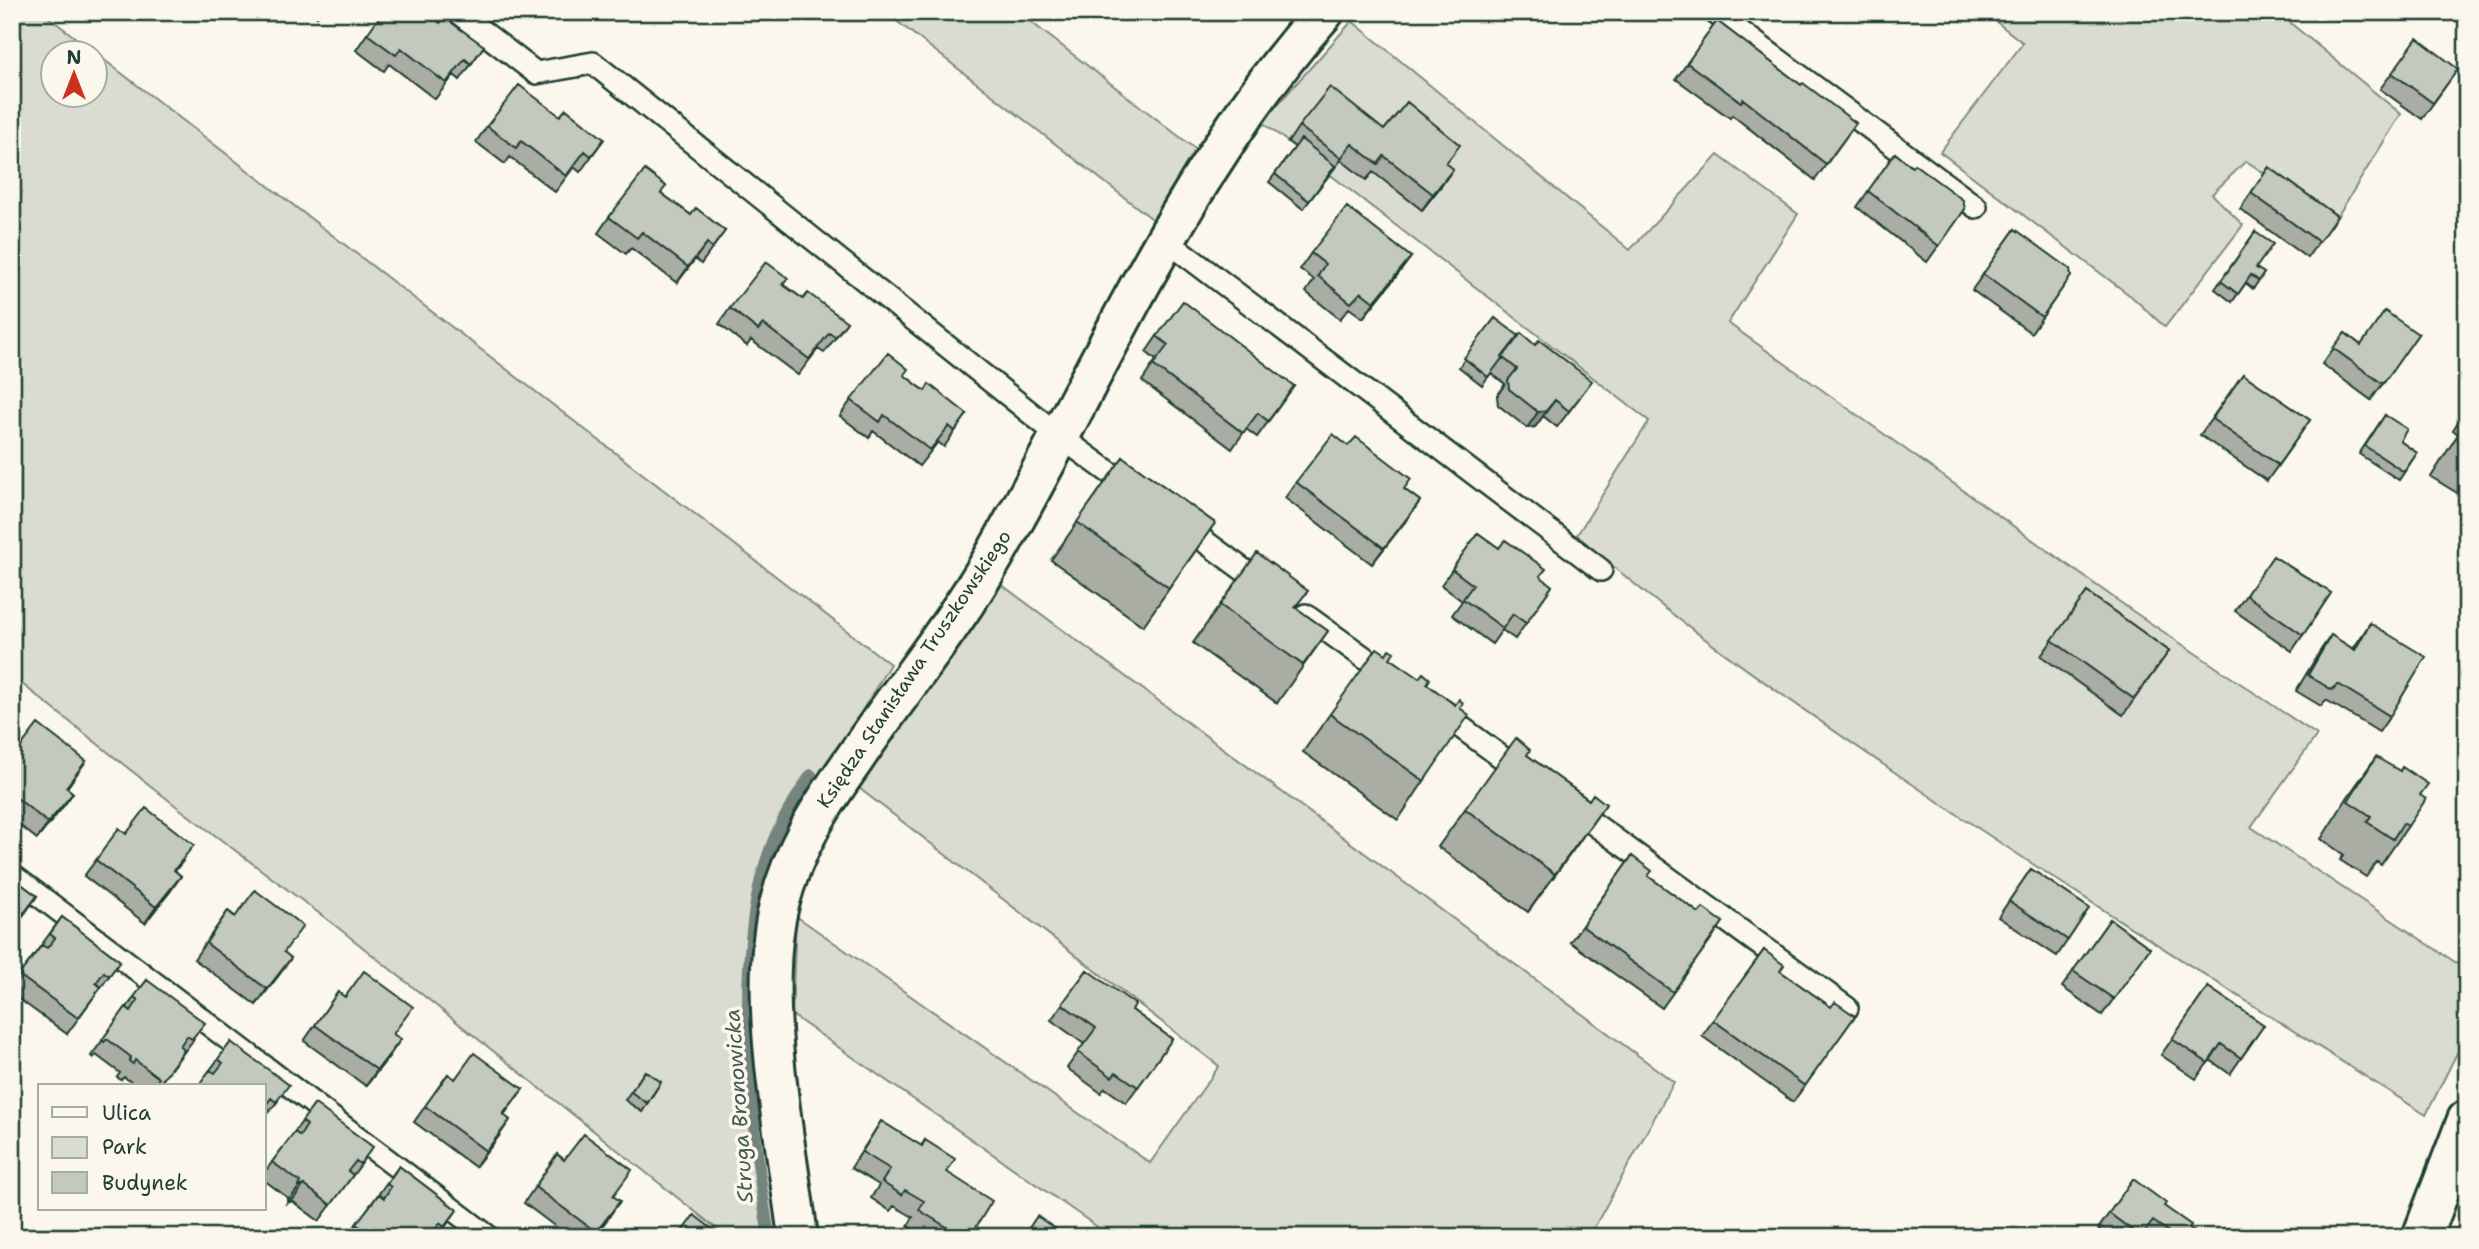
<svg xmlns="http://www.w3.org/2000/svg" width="2479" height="1249" font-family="'Shantell Sans',sans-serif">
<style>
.green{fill:#dbdcd1;stroke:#7d8c82;stroke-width:2;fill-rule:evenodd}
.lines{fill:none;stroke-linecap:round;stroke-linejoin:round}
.stream{stroke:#74847b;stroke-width:12}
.lane-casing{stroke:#1f3d34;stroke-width:26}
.street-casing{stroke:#1f3d34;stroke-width:44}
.lane{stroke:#fbf7ec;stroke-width:21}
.street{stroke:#fbf7ec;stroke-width:38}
.wall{fill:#a9ada3;stroke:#1f3d34;stroke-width:2}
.shaded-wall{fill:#898d85;stroke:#1f3d34;stroke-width:2}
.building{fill:#c4c9be;stroke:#1f3d34;stroke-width:2}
.labels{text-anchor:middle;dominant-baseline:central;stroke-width:7;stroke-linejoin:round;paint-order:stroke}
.street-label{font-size:19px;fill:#1f3d34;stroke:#fbf7ec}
.water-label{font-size:21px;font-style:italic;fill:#425b52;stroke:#fbf7ec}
</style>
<rect width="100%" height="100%" fill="#fbf7ec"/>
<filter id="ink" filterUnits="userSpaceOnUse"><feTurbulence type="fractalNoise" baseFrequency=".0143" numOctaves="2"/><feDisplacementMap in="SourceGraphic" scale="14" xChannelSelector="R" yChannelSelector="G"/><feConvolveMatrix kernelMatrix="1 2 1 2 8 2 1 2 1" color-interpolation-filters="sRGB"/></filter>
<g filter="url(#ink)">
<path class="green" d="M12 12H42L890 664 785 841 780 1237H727L336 926 176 806 12 676ZM52 52H94V94H52Z
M885 12H1018L1198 151 1160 225Z
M1984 12H2277L2401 114 2335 220 2246 161 2212 194 2243 225 2165 327 2132 297 1940 152 2023 43Z
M1352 21 1630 250 1718 155 1798 214 1728 323 2134 612 2317 735 2251 827 2467 970V1033L2426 1115C2244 999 2060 885 1881 763 1776 691 1672 620 1577 535L1649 421 1262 122Z
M1002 585 1674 1082 1589 1237H1112L792 1015 796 916 1150 1163 1219 1066 855 785Z"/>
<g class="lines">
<path class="stream" d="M769 1237C751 1131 732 950 770 850 779 824 796 798 811 775"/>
<defs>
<path id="lane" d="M457 12 536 73 593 63 1058 435 1135 491
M1714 12 1976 207
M1166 240 1601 570
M1181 524 1268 588
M1305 615 1390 676
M1439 711 1523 773
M1572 808 1847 1008
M12 875 489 1237"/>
<path id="street" d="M798 1237C786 1142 756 997 779 905 794 847 821 806 855 758 900 691 953 627 993 558 1099 374 1182 172 1324 12
M2422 1237 2467 1120"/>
</defs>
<use href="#lane" class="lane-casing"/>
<use href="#street" class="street-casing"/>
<use href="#lane" class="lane"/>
<use href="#street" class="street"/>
</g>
<path class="wall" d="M312 12H321L317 17Z
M1717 21 1801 85 1856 123 1815 180 1732 115 1730 118 1676 79Z
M440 23 484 46 460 80 454 75 435 99 389 64 384 71 356 50 367 34Z
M2458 69 2422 119 2380 89 2392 73Z
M560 116 604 139 580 172 574 167 555 192 510 157 505 164 476 142 487 126Z
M1299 126 1384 130 1447 164 1453 169 1422 210 1373 172 1366 180 1341 160 1303 209 1269 182 1295 147 1288 142Z
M1895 153 1965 209 1927 262 1857 207Z
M2269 167 2337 216 2307 258 2240 209Z
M661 193 691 215 725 231 701 264 695 259 677 283 631 248 626 254 598 233 609 217Z
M2015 229 2071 276 2031 333 1972 290Z
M2255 232 2256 268 2264 273 2253 289 2246 283 2232 302 2215 289Z
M1311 253 1411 257 1399 273 1363 318 1349 308 1340 319 1306 292 1314 280 1300 269Z
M783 284 803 299 847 322 824 353 818 349 798 375 751 340 747 346 719 324 730 308Z
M1495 318 1580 397 1557 427 1543 416 1535 427 1527 428 1498 405 1497 396 1505 384 1491 373 1482 385 1459 367Z
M2345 333 2361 345 2418 334 2371 400 2322 364Z
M1157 336 1294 386 1257 437 1246 429 1232 449 1142 381 1156 360 1146 352Z
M2243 374 2310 420 2267 481 2200 435Z
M904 375 925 391 967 414 944 447 938 442 919 466 873 431 869 438 840 416 851 400Z
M2467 407V499L2431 477 2458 434 2453 430Z
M2385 415 2400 441 2417 453 2399 480 2359 454Z
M1123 457 1215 523 1143 626 1051 560Z
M1296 482 1404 489 1420 501 1372 564 1285 498Z
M1478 533 1552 586 1515 639 1502 630 1492 644 1452 615 1462 601 1441 585Z
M2273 556 2331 593 2292 651 2235 611Z
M2087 592 2169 651 2123 715 2041 656Z
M1220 605 1296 608 1328 631 1277 703 1193 643Z
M2370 623 2390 716 2379 732 2326 700 2321 706 2296 691 2320 651 2331 635 2353 649Z
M1390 658 1460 708 1424 781 1398 820 1303 752 1330 714Z
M12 745 18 750 86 761 67 788 73 793 62 808 37 839 12 819Z
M1527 755 1589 800 1579 842 1528 912 1438 847 1465 809Z
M2376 757 2420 795 2408 826 2381 865 2377 862 2366 877 2340 860 2344 855 2321 839 2349 795Z
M126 834 183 861 175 871 181 876 145 923 84 876 96 860Z
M1632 856 1648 876 1699 913 1723 922 1662 1008 1570 942Z
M2031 869 2089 908 2057 956 1998 917Z
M12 877 37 896 12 929Z
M228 911 291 958 256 1005 194 959Z
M62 917 120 961 67 1034 12 994V985Z
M2110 919 2150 948 2102 1015 2062 987Z
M1764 950 1780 971 1831 1007 1855 1016 1793 1102 1702 1036Z
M1087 970 1132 1010 1172 1039 1126 1103 1105 1088 1101 1093 1067 1068 1084 1044 1051 1020Z
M147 980 194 1039 158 1086H137L124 1077 121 1080 117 1077 120 1073 96 1055 93 1058 91 1056Z
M2208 987 2264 1025 2230 1074 2210 1060 2196 1079 2161 1055Z
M338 992 394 1034 390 1055 366 1086 304 1041Z
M231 1042 278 1101 264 1118V1086H198Z
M645 1071 661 1082 642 1112 625 1100Z
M448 1074 455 1079 523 1089 504 1115 499 1136 475 1167 414 1122Z
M315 1104 362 1163 319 1221 292 1201 287 1203 288 1198 264 1180V1173Z
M881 1121 921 1146 925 1140 947 1172 970 1237H926L908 1226 913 1217 894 1206 890 1211 871 1198 879 1185 851 1168Z
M557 1154 613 1196 609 1217 594 1237H569L524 1203Z
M399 1166 457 1210 446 1226 438 1237H347Z
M2133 1179 2189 1228 2201 1237H2108L2098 1229Z"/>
<path class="shaded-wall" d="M1453 169 1442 185 1422 210 1433 194Z
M707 243 677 283 688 267Z
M1411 257 1399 273 1363 318 1374 302Z
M1555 400 1535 427 1527 428 1538 412Z
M1420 501 1409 517 1372 564 1384 548Z
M73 793 62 808 37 839 48 823Z
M1606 804 1579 842 1528 912 1555 874Z
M181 876 170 892 145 923 156 907Z
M37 896 26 912 13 929 24 913Z
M291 958 280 974 256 1005 267 989Z
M401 1039 390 1055 366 1086 377 1070Z
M510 1120 499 1136 475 1167 486 1151Z
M304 1185 292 1201 287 1203 299 1187Z
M620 1201 609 1217 593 1237 596 1232Z"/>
<path class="building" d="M383 12H426L440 23 445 18 484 46 471 64 465 59 446 83 401 48 396 55 367 34Z
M1717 21 1801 85 1803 83 1856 123 1826 164 1743 99 1741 102 1687 63Z
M2417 38 2458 69 2433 103 2392 73Z
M519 85 560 116 566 109 604 139 591 156 585 151 566 176 521 141 516 148 487 126Z
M1330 87 1384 130 1407 102 1460 145 1446 163 1453 169 1433 194 1384 156 1378 164 1352 144 1341 158 1299 126Z
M1301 139 1335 166 1309 201 1275 174Z
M1895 153 1912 167 1914 164 1963 200 1965 209 1939 246 1868 191Z
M2269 167 2337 216 2319 242 2251 193Z
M645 170 666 186 661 193 691 215 696 208 725 231 712 248 707 243 688 267 642 232 637 238 609 217Z
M1347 207 1411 257 1374 302 1361 292 1351 303 1318 276 1325 264 1311 253Z
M2015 229 2070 269 2071 276 2042 317 1983 274Z
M2255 232 2273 244 2256 268 2264 273 2259 281 2251 275 2238 294 2221 281Z
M766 262 788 278 782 284 803 299 808 293 847 322 835 337 829 333 809 359 763 324 758 330 730 308Z
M1183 301 1294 386 1268 421 1258 413 1243 433 1153 365 1168 345 1157 336Z
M2385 311 2418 334 2383 384 2333 348 2345 333 2361 345Z
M1495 318 1519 336 1488 377 1464 358Z
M1521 333 1535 345 1539 340 1592 381 1569 411 1555 400 1546 411 1538 412 1509 389 1508 380 1517 369 1502 357Z
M888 353 908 369 904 375 925 391 929 384 967 414 955 431 949 426 930 450 884 415 880 422 851 400Z
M2243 374 2310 420 2278 465 2212 419Z
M2385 415 2407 429 2400 441 2417 453 2404 472 2365 446Z
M2467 425V444L2458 439Z
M1333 434 1348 446 1356 437 1411 479 1404 489 1420 501 1384 548 1296 482Z
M1123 457 1215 523 1169 588 1077 522Z
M1478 533 1499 548 1505 540 1546 569 1540 576 1552 586 1526 623 1513 614 1503 628 1463 599 1473 585 1452 569Z
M1257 553 1308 591 1295 607 1328 631 1303 665 1220 605Z
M2273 556 2331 593 2303 635 2246 595Z
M2087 592 2169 651 2134 699 2052 640Z
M2370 623 2426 657 2390 716 2338 684 2332 690 2308 675 2331 635 2355 650Z
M1377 648 1386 654 1389 649 1394 652 1390 658 1419 678 1423 673 1430 679 1427 684 1455 705 1459 699 1463 703 1460 708 1469 715 1424 781 1330 714Z
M38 724 86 761 66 787 73 793 48 823 12 794V745L18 750Z
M1516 738 1530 750 1527 755 1589 800 1593 794 1606 804 1555 874 1465 809Z
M2376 757 2400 771 2402 767 2428 784 2420 795 2426 799 2408 826 2403 823 2393 839 2367 822 2371 816 2348 801Z
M146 808 194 845 174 870 181 876 156 907 96 860 119 828 126 834Z
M1632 856 1652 871 1648 876 1699 913 1703 908 1723 922 1673 992 1582 926Z
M2031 869 2089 908 2068 940 2009 901Z
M12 877 37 896 24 913 19 910 12 918Z
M255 890 303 926 284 952 291 958 267 989 206 943 228 911 235 917Z
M62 917 120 961 109 976 104 972 96 983 101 987 78 1018 19 975 42 945 47 948 55 938 50 934Z
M2110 919 2150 948 2114 999 2073 971Z
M12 920 16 924 12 929Z
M1764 950 1784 965 1780 971 1831 1007 1835 1002 1855 1016 1805 1086 1713 1020Z
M1087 970 1135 1004 1132 1010 1172 1039 1138 1087 1116 1072 1112 1077 1078 1052 1096 1028 1062 1004Z
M364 971 413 1007 393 1034 401 1039 377 1070 315 1025 338 992 345 997Z
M147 980 205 1023 192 1039 187 1036 180 1046 184 1050 160 1083 157 1081 159 1078 135 1060 133 1064 129 1061 131 1057 107 1039 104 1042 102 1040 126 1007 131 1011 138 1000 134 997Z
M2208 987 2264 1025 2241 1058 2221 1044 2208 1063 2172 1039Z
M231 1042 289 1085 276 1102 271 1098 264 1108V1086H198L210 1070 215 1073 223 1063 218 1059Z
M474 1053 523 1089 503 1114 510 1120 486 1151 425 1106 448 1074 455 1079Z
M645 1071 661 1082 647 1103 631 1092Z
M315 1104 373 1147 360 1164 356 1161 348 1171 353 1175 331 1205 304 1185 299 1187 300 1182 272 1162 295 1132 300 1136 307 1125 302 1121Z
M264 1109 268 1112 264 1118Z
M881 1121 922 1146 925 1140 955 1159 947 1172 992 1201 970 1237H963L919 1210 924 1201 905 1190 902 1195 882 1182 890 1169 862 1152Z
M584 1134 632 1170 613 1196 620 1201 596 1232 535 1187 557 1154 564 1160Z
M399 1166 457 1210 444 1227 440 1223 432 1234 436 1237H374L356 1224 379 1194 384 1198 391 1187 387 1184Z
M2133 1179 2166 1203 2164 1206 2191 1225 2189 1228 2201 1237H2176L2153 1221 2141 1237 2109 1213Z
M694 1215 723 1237H678Z
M1037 1216 1067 1237H1023Z
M483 1229 494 1237H478Z"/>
</g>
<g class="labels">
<g class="street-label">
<text transform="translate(914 669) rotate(-56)">Księdza Stanisława Truszkowskiego</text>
</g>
<g class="water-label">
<text transform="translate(739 1106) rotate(-94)">Struga Bronowicka</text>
</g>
</g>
<rect width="2479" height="1249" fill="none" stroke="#fbf7ec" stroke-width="42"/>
<rect x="21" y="21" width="2437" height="1207" fill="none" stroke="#1f3d34" stroke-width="2.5" filter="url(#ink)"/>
<rect x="38" y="1084" width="228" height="126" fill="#fbf7ec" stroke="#a3ada2" stroke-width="2"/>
<rect x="52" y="1107" width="35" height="10" fill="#fbf7ec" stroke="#a3ada2" stroke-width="2"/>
<text x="102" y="1120" font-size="21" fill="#1f3d34">Ulica</text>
<rect x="52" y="1137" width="35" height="21" fill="#dbdcd1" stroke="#a3ada2" stroke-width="2"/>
<text x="102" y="1154" font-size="21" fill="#1f3d34">Park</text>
<rect x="52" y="1172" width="35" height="21" fill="#c4c9be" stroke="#a3ada2" stroke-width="2"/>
<text x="102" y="1190" font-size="21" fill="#1f3d34">Budynek</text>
<g transform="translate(74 74)"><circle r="33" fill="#fbf7ec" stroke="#a3ada2" stroke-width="2"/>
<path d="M0-5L12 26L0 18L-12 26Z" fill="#c8321e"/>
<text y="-10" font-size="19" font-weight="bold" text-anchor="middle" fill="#1f3d34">N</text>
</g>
</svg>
